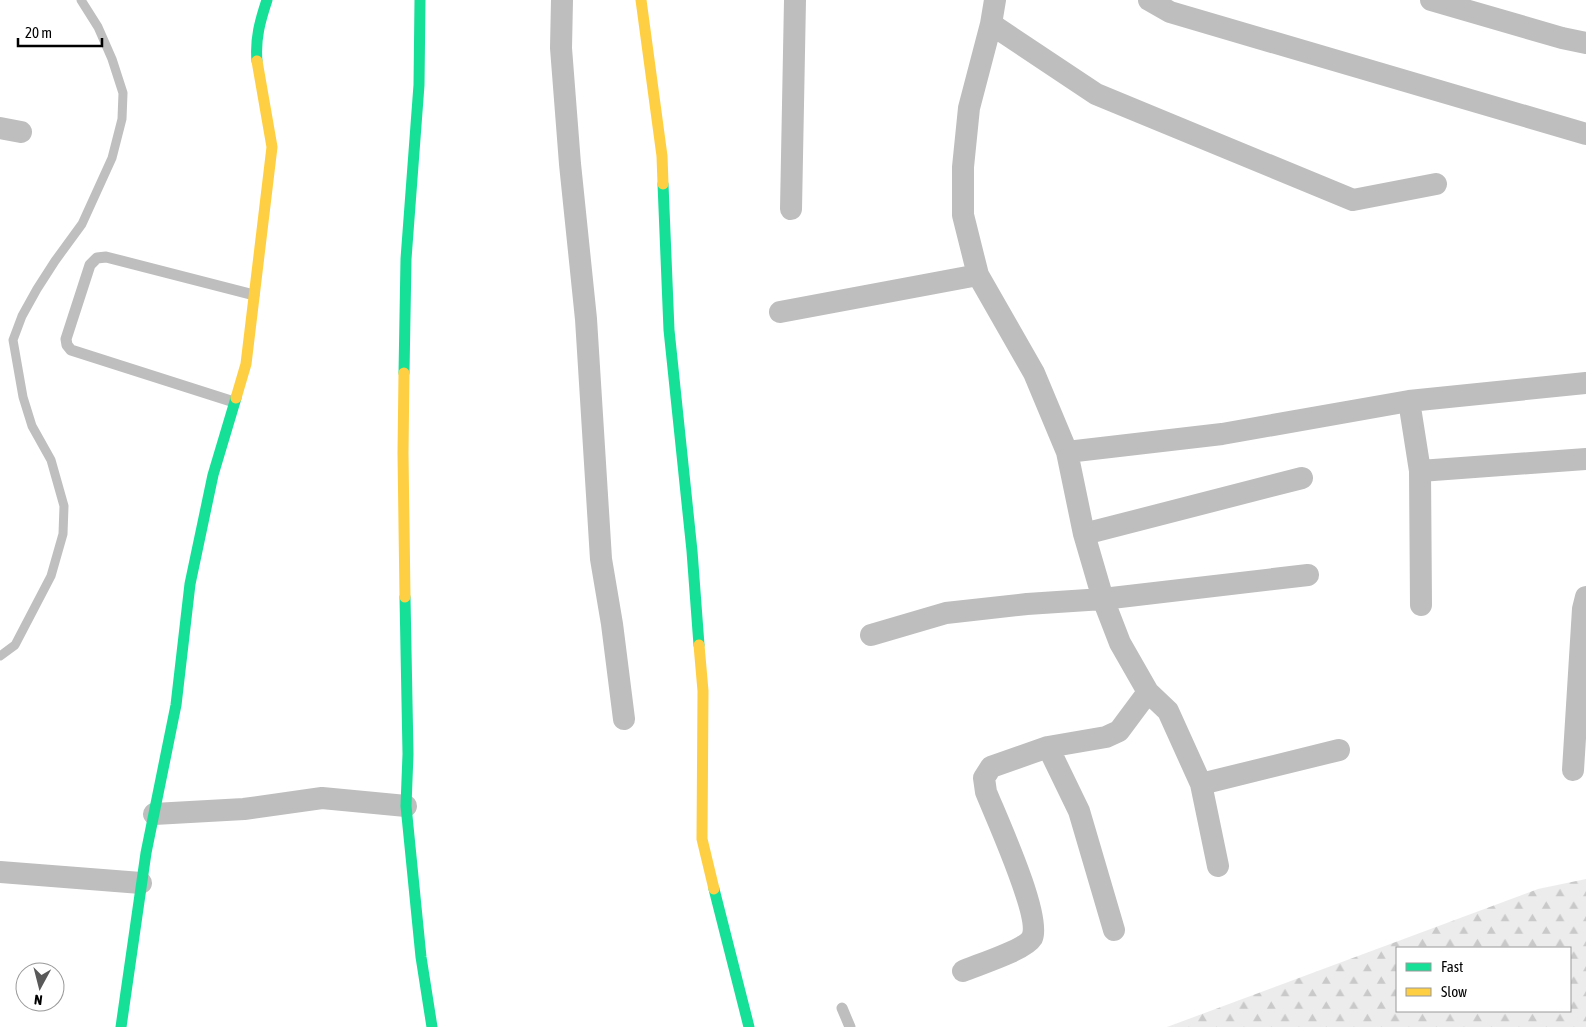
<svg xmlns="http://www.w3.org/2000/svg" width="1586" height="1027" font-family="'Asap Condensed',sans-serif">
<style>
.forest{fill:url(#forest-firs);fill-rule:evenodd}
.lines{fill:none;stroke-linecap:round;stroke-linejoin:round}
.stream{stroke:#bfbfbf;stroke-width:9}
.lane{stroke:#bebebe;stroke-width:11}
.street{stroke:#bebebe;stroke-width:22}
.fast{stroke:#16e098;stroke-width:11}
.slow{stroke:#ffcf43;stroke-width:11}
</style>
<defs>
<pattern id="forest-firs" width="22" height="20" patternUnits="userSpaceOnUse" patternTransform="scale(1.25)"><rect width="22" height="20" fill="#ececec"/><path d="M5 1l3.5 6h-7zM16 11l3.5 6h-7z" fill="#c9c9c9"/></pattern>
</defs>
<rect width="100%" height="100%" fill="#fff"/>
<path class="forest" d="M1586 879V1027H1167L1538 889ZM1397 948H1570V1011H1397Z"/>
<g class="lines">
<path class="stream" d="M0 656 15 645 51 576 63 534 64 506 51 460 32 426 23 397 13 340 22 316 37 289 55 261 82 224 112 158 122 119 123 93 112 59 98 27 81 0"/>
<path class="lane" d="M234 402 71 350 67 345 66 339 90 265 97 258 106 257 254 295
M842 1008 850 1027"/>
<path class="street" d="M562 0 561 48 570 164 586 319 601 559 612 624 624 719
M995 0 991 24 969 108 963 167V215L978 275 1034 373 1067 452 1084 534 1103 599 1120 643 1148 692 1168 711 1201 784 1218 866
M1149 0 1170 12 1586 134
M1431 0 1562 38 1586 43
M991 24 1096 94 1353 200 1436 184
M0 128 21 132
M791 209 795 0
M780 312 978 275
M1409 401 1420 471 1421 605
M1067 452 1222 434 1409 401 1586 383
M1420 471 1586 459
M1084 534 1302 478
M871 635 946 613 1027 604 1103 599 1308 575
M1048 747 1079 811 1114 930
M1573 770 1583 609 1586 597
M1201 784 1339 750
M154 814 244 809 322 798 406 806
M0 872 141 883
M963 971C977 965 1025 950 1032 938 1042 917 996 817 986 792L984 778 991 767 1048 747 1106 737 1119 731 1148 692"/>
<path class="fast" d="M257 61C255 39 260 21 267 0
M663 184 669 330 692 551 699 645
M404 373 406 259 419 85 420 0
M405 597 408 754 406 806 421 957 432 1027
M714 889 749 1027
M121 1027 146 853 176 705 190 584 213 475 236 398"/>
<path class="slow" d="M641 0 662 156 663 184
M404 373 403 453 405 597
M236 398 246 364 272 147 257 61
M699 645 703 691 702 839 714 889"/>
</g>
<rect x="1396" y="947" width="175" height="65" fill="#ffffff" stroke="#999999"/>
<rect x="1406" y="963" width="25" height="8" fill="#16e098" stroke="#999999"/>
<text x="1441" y="972" font-size="15" fill="#000000">Fast</text>
<rect x="1406" y="988" width="25" height="8" fill="#ffcf43" stroke="#999999"/>
<text x="1441" y="997" font-size="15" fill="#000000">Slow</text>
<g transform="translate(40 987) rotate(187)"><circle r="24" fill="#ffffff" stroke="#999999"/>
<path d="M0-4L9 19L0 12L-9 19Z" fill="#595959"/>
<text y="-8" font-size="14" font-weight="bold" text-anchor="middle" fill="#000000">N</text>
</g>
<path d="M18 38v8h84v-8" fill="none" stroke="#000000" stroke-width="2.5"/>
<text x="25" y="38" font-size="15" fill="#000000" stroke="#ffffff" stroke-width="4" paint-order="stroke">20 m</text>
</svg>
